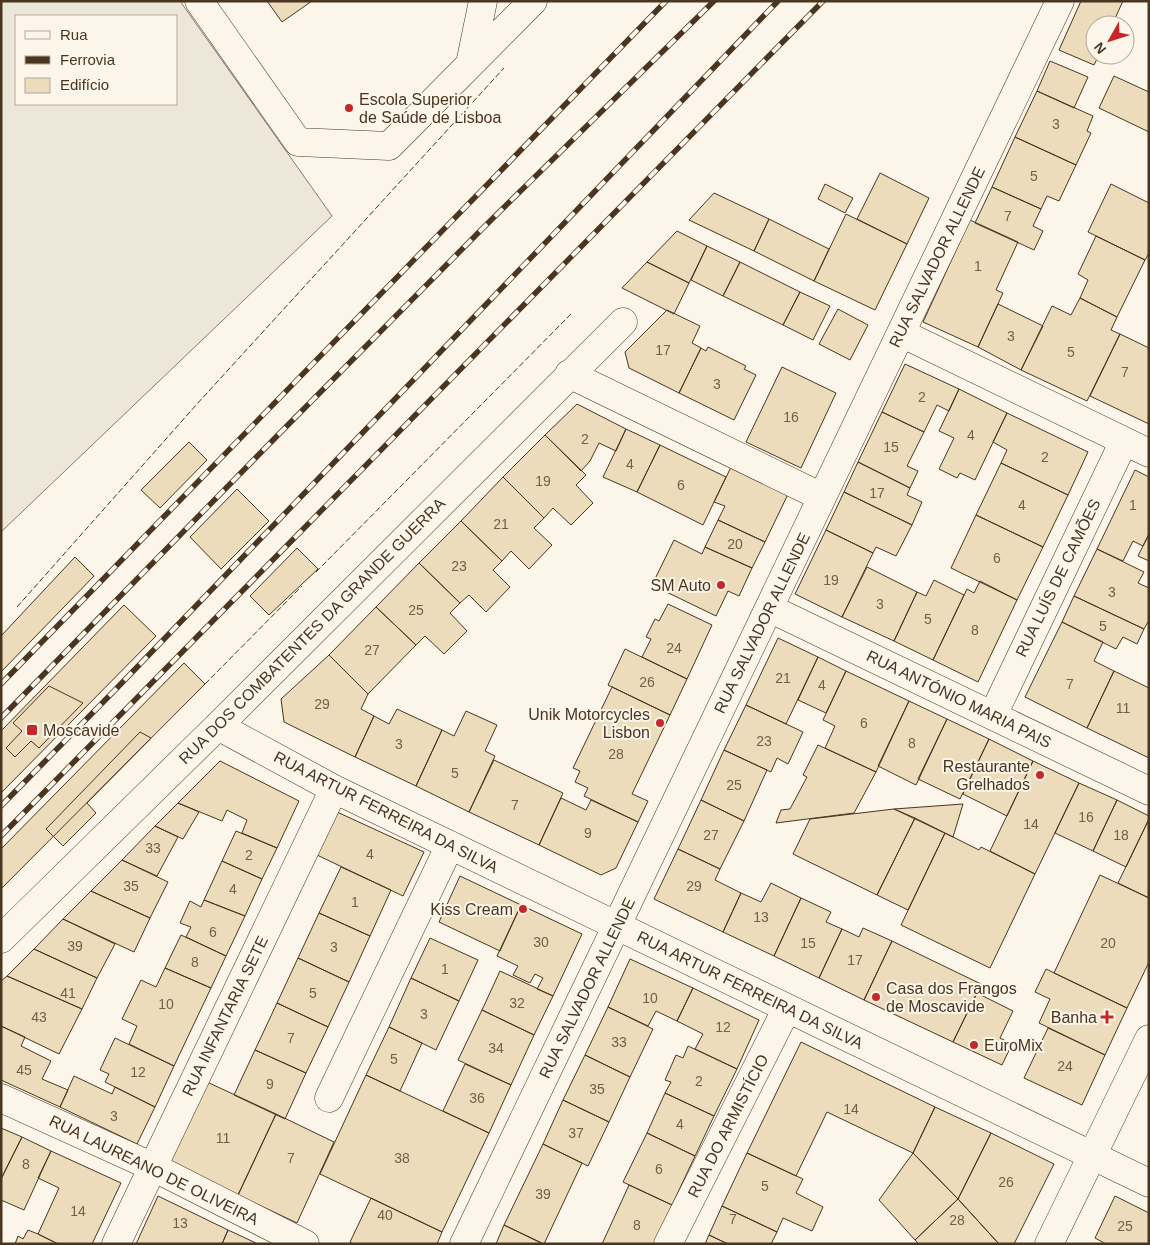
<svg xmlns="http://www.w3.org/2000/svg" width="1150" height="1245" font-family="Helvetica,sans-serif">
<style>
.parking{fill:#ede7d9;stroke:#887966;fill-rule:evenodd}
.building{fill:#ecdcbc;stroke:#4a3520}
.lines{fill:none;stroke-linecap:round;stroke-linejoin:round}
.minor-casing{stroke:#4a3520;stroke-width:29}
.minor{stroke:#fbf6e9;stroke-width:28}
.rail-casing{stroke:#4a3520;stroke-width:5.5}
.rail{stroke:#fbf6e9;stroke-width:4;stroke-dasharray:11;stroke-linecap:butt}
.fence{stroke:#4a3520;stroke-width:1;stroke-dasharray:6 2.5;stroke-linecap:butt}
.poi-dot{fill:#c62828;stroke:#fbf6e9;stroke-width:2}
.labels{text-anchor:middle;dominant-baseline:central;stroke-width:4;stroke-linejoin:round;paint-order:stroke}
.number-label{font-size:14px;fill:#725f47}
.poi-label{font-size:16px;fill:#4a3520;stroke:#fbf6e9;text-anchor:end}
.street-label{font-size:16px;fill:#4a3520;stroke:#fbf6e9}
</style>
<rect width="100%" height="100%" fill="#fbf6e9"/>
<path class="parking" d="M1 1H180L332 216 1 532ZM16 16H176V104H16Z"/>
<path class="building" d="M267 1H312L282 22Z
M1081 1H1123L1112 25H1095V55H1099L1094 65 1059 50Z
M1050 61 1088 77 1074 108 1037 91Z
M1114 76 1149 92V132L1099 108Z
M1037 91 1093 116 1087 131 1091 133 1076 165 1015 137Z
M1015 137 1076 165 1059 201 1047 196 1041 209 992 187Z
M880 173 929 198 907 244 857 219Z
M825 184 853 198 845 213 818 199Z
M1111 184 1149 203V253L1145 260 1088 232Z
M992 187 1041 209 1033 226 1043 231 1034 250 975 223Z
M714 193 769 219 754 251 689 220Z
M846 214 907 244 875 310 814 281Z
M769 219 829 249 814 281 754 251Z
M970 220 1018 242 996 290 1003 293 978 347 923 322Z
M677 231 707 246 689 283 647 262Z
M1096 236 1145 260 1117 317 1080 298 1088 280 1078 274Z
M707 246 740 262 723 296 691 280Z
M647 262 689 283 674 314 622 288Z
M740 262 800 292 783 325 723 296Z
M800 292 830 306 813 340 783 325Z
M1080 298 1117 317 1111 330 1120 334 1087 401 1021 370 1052 306 1071 315Z
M998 304 1043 326 1021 370 978 347Z
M838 309 868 325 850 360 819 344Z
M667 310 700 326 692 343 701 348 679 393 629 368 625 352Z
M1120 334 1149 348V424L1090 396Z
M708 347 746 366 744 369 756 375 734 420 679 393 701 348 706 351Z
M905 364 959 389 949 411 937 405 924 432 882 412Z
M782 367 836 393 801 468 746 442Z
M959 389 1007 413 975 480 960 473 957 478 939 469 954 438 939 431Z
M577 404 626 429 616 451 599 443 590 461 581 471 545 435Z
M882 412 924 432 907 466 918 471 910 488 858 462Z
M1007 413 1088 452 1068 495 1001 463 1007 450 993 442Z
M626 429 660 445 637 492 603 477Z
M545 435 586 475 576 485 593 503 571 525 553 508 544 518 503 477Z
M189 442 207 460 160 508 141 490Z
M660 445 726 477 703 525 637 492Z
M858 462 910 488 907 495 922 502 912 525 844 492Z
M733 463 790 490 765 542 718 520 725 506 714 502Z
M1001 463 1068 495 1043 547 976 515Z
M1135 470 1149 477V534L1143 546 1133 541 1123 561 1097 549Z
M503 477 544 518 534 528 552 545 529 569 511 551 502 561 461 521Z
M237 489 269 521 221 569 190 537Z
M844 492 912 525 896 556 876 547 873 553 826 530Z
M976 515 1043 547 1017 600 951 568Z
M718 520 765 542 752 568 705 547Z
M461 521 502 561 493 570 510 587 486 612 469 595 460 603 419 563Z
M826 530 873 553 842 617 795 594Z
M1149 534V561L1138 556Z
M674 540 702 554 705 547 752 568 739 596 728 591 716 616 652 585Z
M297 548 318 569 269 615 250 596Z
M1097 549 1144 572 1138 583 1149 588V620L1144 629 1074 596Z
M75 557 94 576 1 672V636Z
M419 563 460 603 450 613 467 631 444 654 425 636 416 645 376 607Z
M867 567 917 592 894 641 842 617Z
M934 580 964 595 933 660 894 641 917 592 926 596Z
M980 581 1017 600 978 682 933 660 967 589 974 593Z
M1074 596 1144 629 1137 644 1123 637 1116 649 1062 622Z
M668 604 712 625 687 679 642 657 651 639 646 637 655 619 659 621Z
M124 605 156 636 1 793V731Z
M376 607 416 645 368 694 329 655Z
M1062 622 1103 642 1094 661 1114 671 1087 728 1025 697Z
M778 638 818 657 786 724 746 705Z
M625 649 687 679 670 715 608 685Z
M329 655 368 694 361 709 374 716 355 757 284 722 281 699Z
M818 657 846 671 826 713 798 700Z
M184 663 205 684 1 889V849Z
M846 671 909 701 876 772 825 748 835 726 823 720Z
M1114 671 1149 688V758L1087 728Z
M49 686 83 703 39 748 31 741 15 757 6 748 22 731 13 723Z
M612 687 670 715 632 794 648 801 638 822 584 796 588 788 575 782 580 771 573 768Z
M909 701 947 719 916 785 878 766Z
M746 705 803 732 788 764 777 758 771 772 724 750Z
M397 709 442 730 416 786 355 757 374 716 389 724Z
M466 711 497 725 485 751 495 756 469 812 416 786 442 730 454 736Z
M947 719 989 739 960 799 918 779Z
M140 732 151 738 87 803 96 813 63 846 46 829Z
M989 739 1033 761 1007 816 963 794Z
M818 745 876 772 854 813 776 823 781 810 790 809 807 777 803 775Z
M724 750 767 770 744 821 701 800Z
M494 760 563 793 539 845 469 812Z
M220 761 299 801 277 848 242 833 247 820 227 810 222 821 178 803Z
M1033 761 1079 783 1035 874 990 851Z
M1079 783 1117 800 1093 851 1055 833Z
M561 798 586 810 591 800 638 822 616 868 601 875 539 845Z
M701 800 744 821 720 869 678 849Z
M1117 800 1149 816V819L1126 867 1093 851Z
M178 803 199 812 183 839 155 826Z
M963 804 953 837 894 809Z
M894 809 915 818 877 895 793 854 810 819Z
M337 812 424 852 403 896 317 855Z
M915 818 945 833 908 910 877 895Z
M1149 819V898L1118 883Z
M155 826 178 837 157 876 122 860Z
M236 831 277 848 262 879 222 861Z
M945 833 979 850 981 847 1035 874 990 968 901 925Z
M678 849 720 869 715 880 741 893 723 932 654 899Z
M122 860 168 882 150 918 91 891Z
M222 861 262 879 245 916 204 900Z
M341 867 391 890 370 936 319 913Z
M1100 875 1149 898V962L1127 1008 1054 973Z
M460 876 521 905 500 951 439 922Z
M771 883 801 898 774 956 723 932 741 893 761 902Z
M91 891 150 918 134 952 63 919Z
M801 898 831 912 826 922 842 929 819 978 774 956Z
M204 900 245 916 226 956 186 937 191 927 180 923 190 901 201 907Z
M521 905 582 934 553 996 537 989 543 978 535 974 530 983 513 975 518 966 497 956Z
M319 913 370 936 349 982 298 958Z
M63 919 115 944 97 978 34 949Z
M863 928 892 941 864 1000 819 978 842 929 859 937Z
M181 935 226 956 211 988 165 968Z
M430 938 478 960 459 1001 411 978Z
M892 941 981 984 953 1042 864 1000Z
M34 949 97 978 82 1009 7 976Z
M298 958 349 982 328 1027 277 1003Z
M630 959 693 988 677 1021 656 1011 648 1026 608 1007Z
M165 968 211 988 174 1066 129 1044 137 1026 122 1019 141 980 156 987Z
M1046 969 1127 1008 1105 1055 1039 1023 1050 999 1035 992Z
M500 971 553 996 534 1035 482 1010Z
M7 976 82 1009 59 1054 1 1026V981Z
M411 978 459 1001 436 1050 389 1027Z
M693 988 759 1020 737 1069 695 1049 703 1034 677 1021Z
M977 993 1013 1011 1000 1038 1012 1044 1002 1065 953 1042Z
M277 1003 328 1027 306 1073 255 1050Z
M608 1007 653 1029 630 1077 585 1055Z
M482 1010 534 1035 511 1085 458 1060Z
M1 1026 25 1037 21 1046 51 1061 42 1079 68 1090 60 1107 1 1080Z
M389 1027 422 1043 400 1091 366 1075Z
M1048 1028 1105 1055 1082 1105 1024 1078Z
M115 1038 174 1066 155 1107 105 1082 109 1074 100 1070Z
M801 1042 935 1107 913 1153 827 1112 796 1176 747 1153Z
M688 1046 737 1069 714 1116 665 1093 671 1082 665 1080 676 1055 683 1058Z
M255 1050 306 1073 285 1119 234 1095Z
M585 1055 630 1077 609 1122 563 1100Z
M465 1064 511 1085 489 1133 443 1111Z
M366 1075 489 1133 442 1232 320 1174Z
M74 1076 112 1094 115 1087 155 1107 137 1144 60 1107Z
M207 1082 276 1114 238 1195 169 1162Z
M665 1093 714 1116 695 1156 647 1133Z
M563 1100 609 1122 588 1166 543 1144Z
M935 1107 991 1133 958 1199 913 1153Z
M276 1114 334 1142 297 1223 238 1195Z
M1 1128 22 1137 1 1179Z
M647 1133 695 1156 672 1205 623 1182Z
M991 1133 1054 1164 1014 1244H999L958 1199Z
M22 1137 51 1151 24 1210 1 1200V1179Z
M543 1144 582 1163 544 1244 504 1225Z
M51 1151 121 1183 92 1244H58L38 1234 59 1188 38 1178Z
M747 1153 803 1179 796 1193 823 1207 812 1231 783 1218 777 1232 722 1206Z
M913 1153 958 1199 915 1240 879 1200Z
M629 1185 672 1205 654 1244H602Z
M158 1196 228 1230 222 1244H136Z
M1115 1196 1149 1213V1244H1106L1095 1238Z
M371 1198 442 1232 437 1244H353L350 1242Z
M958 1199 999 1244H919L915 1240Z
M722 1206 777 1232 771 1244H728L709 1235Z
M504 1225 543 1244H496Z
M28 1230 38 1234 58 1244H15L18 1236 23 1239Z
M228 1230 258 1244H222Z
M709 1235 728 1244H705Z"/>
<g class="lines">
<defs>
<path id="minor" d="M199 1 298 142 389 146 533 1
M470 64 483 1
M901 333 1149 453
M569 374 822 497
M769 608 1149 791
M993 715 1124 441
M218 726 334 789 1149 1183
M1 939 218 726 623 322
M1 1098 153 1167 305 1244
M329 1098 450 845
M116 1244 334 789
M464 1244 1060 1
M668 1244 787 1008
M1049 1244 1149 1039"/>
</defs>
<use href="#minor" class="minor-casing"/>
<use href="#minor" class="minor"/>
<defs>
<path id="rail" d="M1 684 666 1
M1 718 277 436 483 228 714 1
M1 806 116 689 778 1
M1 836 823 1"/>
</defs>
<use href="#rail" class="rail-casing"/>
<use href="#rail" class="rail"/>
<path class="fence" d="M316 572 571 314
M17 607 197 404 504 68
M205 684 302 586"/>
</g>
<g class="poi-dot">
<circle cx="349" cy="108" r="5"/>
<circle cx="721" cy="585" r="5"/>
<circle cx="660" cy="723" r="5"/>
<rect x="26" y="724" width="12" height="12" rx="2.5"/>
<circle cx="1040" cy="775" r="5"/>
<circle cx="523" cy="909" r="5"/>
<circle cx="876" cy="997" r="5"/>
<path d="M1104.5 1009.5h5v5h5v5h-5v5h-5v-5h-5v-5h5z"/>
<circle cx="974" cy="1045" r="5"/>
</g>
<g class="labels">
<g class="number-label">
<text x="1056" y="124">3</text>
<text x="1034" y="176">5</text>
<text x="1008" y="216">7</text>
<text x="978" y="266">1</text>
<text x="1011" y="336">3</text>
<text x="663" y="350">17</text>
<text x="1071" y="352">5</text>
<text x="1125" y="372">7</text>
<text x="717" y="384">3</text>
<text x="922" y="397">2</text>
<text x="791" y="417">16</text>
<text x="971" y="435">4</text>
<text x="585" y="439">2</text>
<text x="891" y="447">15</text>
<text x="1045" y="457">2</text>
<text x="630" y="464">4</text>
<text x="543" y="481">19</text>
<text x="681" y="485">6</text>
<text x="877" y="493">17</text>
<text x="1022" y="505">4</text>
<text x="1133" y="505">1</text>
<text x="501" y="524">21</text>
<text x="735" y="544">20</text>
<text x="997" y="558">6</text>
<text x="459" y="566">23</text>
<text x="831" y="580">19</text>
<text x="1112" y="592">3</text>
<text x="880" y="604">3</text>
<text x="416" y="610">25</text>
<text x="928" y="619">5</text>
<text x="1103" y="626">5</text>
<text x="975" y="630">8</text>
<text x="674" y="648">24</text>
<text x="372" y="650">27</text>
<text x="783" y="678">21</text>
<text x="647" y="682">26</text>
<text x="1070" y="684">7</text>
<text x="822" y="685">4</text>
<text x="322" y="704">29</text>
<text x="1123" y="708">11</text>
<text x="864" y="723">6</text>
<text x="764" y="741">23</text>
<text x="912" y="743">8</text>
<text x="399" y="744">3</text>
<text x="616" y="754">28</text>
<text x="455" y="773">5</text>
<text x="734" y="785">25</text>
<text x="515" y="805">7</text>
<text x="1086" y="817">16</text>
<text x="1031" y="824">14</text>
<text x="588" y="833">9</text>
<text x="711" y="835">27</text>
<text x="1121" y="835">18</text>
<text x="153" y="848">33</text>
<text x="370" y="854">4</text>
<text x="249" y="855">2</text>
<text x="131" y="886">35</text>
<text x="694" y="886">29</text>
<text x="233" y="889">4</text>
<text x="355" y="902">1</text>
<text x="761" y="917">13</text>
<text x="213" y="932">6</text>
<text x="541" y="942">30</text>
<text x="808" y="943">15</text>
<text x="1108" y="943">20</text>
<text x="75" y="946">39</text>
<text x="334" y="947">3</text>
<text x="855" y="960">17</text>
<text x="195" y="962">8</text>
<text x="445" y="969">1</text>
<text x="68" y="993">41</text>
<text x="313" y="993">5</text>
<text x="650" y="998">10</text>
<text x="517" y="1003">32</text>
<text x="166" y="1004">10</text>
<text x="424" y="1014">3</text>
<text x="39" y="1017">43</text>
<text x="723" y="1027">12</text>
<text x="291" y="1038">7</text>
<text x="619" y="1042">33</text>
<text x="496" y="1048">34</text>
<text x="394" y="1059">5</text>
<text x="1065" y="1066">24</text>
<text x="24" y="1070">45</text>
<text x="138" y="1072">12</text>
<text x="699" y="1081">2</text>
<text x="270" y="1084">9</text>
<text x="597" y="1089">35</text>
<text x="477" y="1098">36</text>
<text x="851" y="1109">14</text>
<text x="114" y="1116">3</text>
<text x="680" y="1124">4</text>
<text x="576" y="1133">37</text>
<text x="223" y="1138">11</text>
<text x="291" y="1158">7</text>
<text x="402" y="1158">38</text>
<text x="26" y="1164">8</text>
<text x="659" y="1169">6</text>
<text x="1006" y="1182">26</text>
<text x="765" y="1186">5</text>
<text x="543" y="1194">39</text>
<text x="78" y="1211">14</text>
<text x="385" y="1215">40</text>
<text x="733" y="1219">7</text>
<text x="957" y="1220">28</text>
<text x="180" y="1223">13</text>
<text x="637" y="1225">8</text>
<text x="1125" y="1226">25</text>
</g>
<g class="poi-label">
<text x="359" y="99" text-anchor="start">Escola Superior<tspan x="359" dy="18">de Saúde de Lisboa</tspan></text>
<text x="711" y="585">SM Auto</text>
<text x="650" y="714">Unik Motorcycles<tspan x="650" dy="18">Lisbon</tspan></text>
<text x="43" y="730" text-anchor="start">Moscavide</text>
<text x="1030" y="766">Restaurante<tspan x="1030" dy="18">Grelhados</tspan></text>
<text x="513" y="909">Kiss Cream</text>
<text x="886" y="988" text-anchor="start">Casa dos Frangos<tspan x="886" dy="18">de Moscavide</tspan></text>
<text x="1097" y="1017">Banha</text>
<text x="984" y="1045" text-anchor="start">EuroMix</text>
</g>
<g class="street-label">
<text transform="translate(937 257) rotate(-64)">RUA SALVADOR ALLENDE</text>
<text transform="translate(1058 578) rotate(-64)">RUA LUÍS DE CAMÕES</text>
<text transform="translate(762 623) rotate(-64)">RUA SALVADOR ALLENDE</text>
<text transform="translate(312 631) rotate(-45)">RUA DOS COMBATENTES DA GRANDE GUERRA</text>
<text transform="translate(959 699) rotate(26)">RUA ANTÓNIO MARIA PAIS</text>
<text transform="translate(386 812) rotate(27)">RUA ARTUR FERREIRA DA SILVA</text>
<text transform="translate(587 988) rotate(-64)">RUA SALVADOR ALLENDE</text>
<text transform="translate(750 990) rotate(26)">RUA ARTUR FERREIRA DA SILVA</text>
<text transform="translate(225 1016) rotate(-64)">RUA INFANTARIA SETE</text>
<text transform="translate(728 1126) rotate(-63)">RUA DO ARMISTÍCIO</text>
<text transform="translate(154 1170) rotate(26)">RUA LAUREANO DE OLIVEIRA</text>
</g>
</g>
<rect width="1150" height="1245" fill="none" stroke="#4a3520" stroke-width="5"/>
<rect x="15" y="15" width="162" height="90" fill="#fbf6e9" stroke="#b4a999"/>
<rect x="25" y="31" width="25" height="8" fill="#fbf6e9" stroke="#b4a999"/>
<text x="60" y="40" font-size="15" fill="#4a3520">Rua</text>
<rect x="25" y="56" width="25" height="8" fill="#4a3520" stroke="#b4a999"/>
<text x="60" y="65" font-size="15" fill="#4a3520">Ferrovia</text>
<rect x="25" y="78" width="25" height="15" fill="#ecdcbc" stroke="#b4a999"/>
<text x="60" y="90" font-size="15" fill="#4a3520">Edifício</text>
<g transform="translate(1110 40) rotate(231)"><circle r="24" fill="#fbf6e9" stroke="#b4a999"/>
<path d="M0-4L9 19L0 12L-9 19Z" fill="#c62828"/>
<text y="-8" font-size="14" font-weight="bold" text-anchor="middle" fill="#4a3520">N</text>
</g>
</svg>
